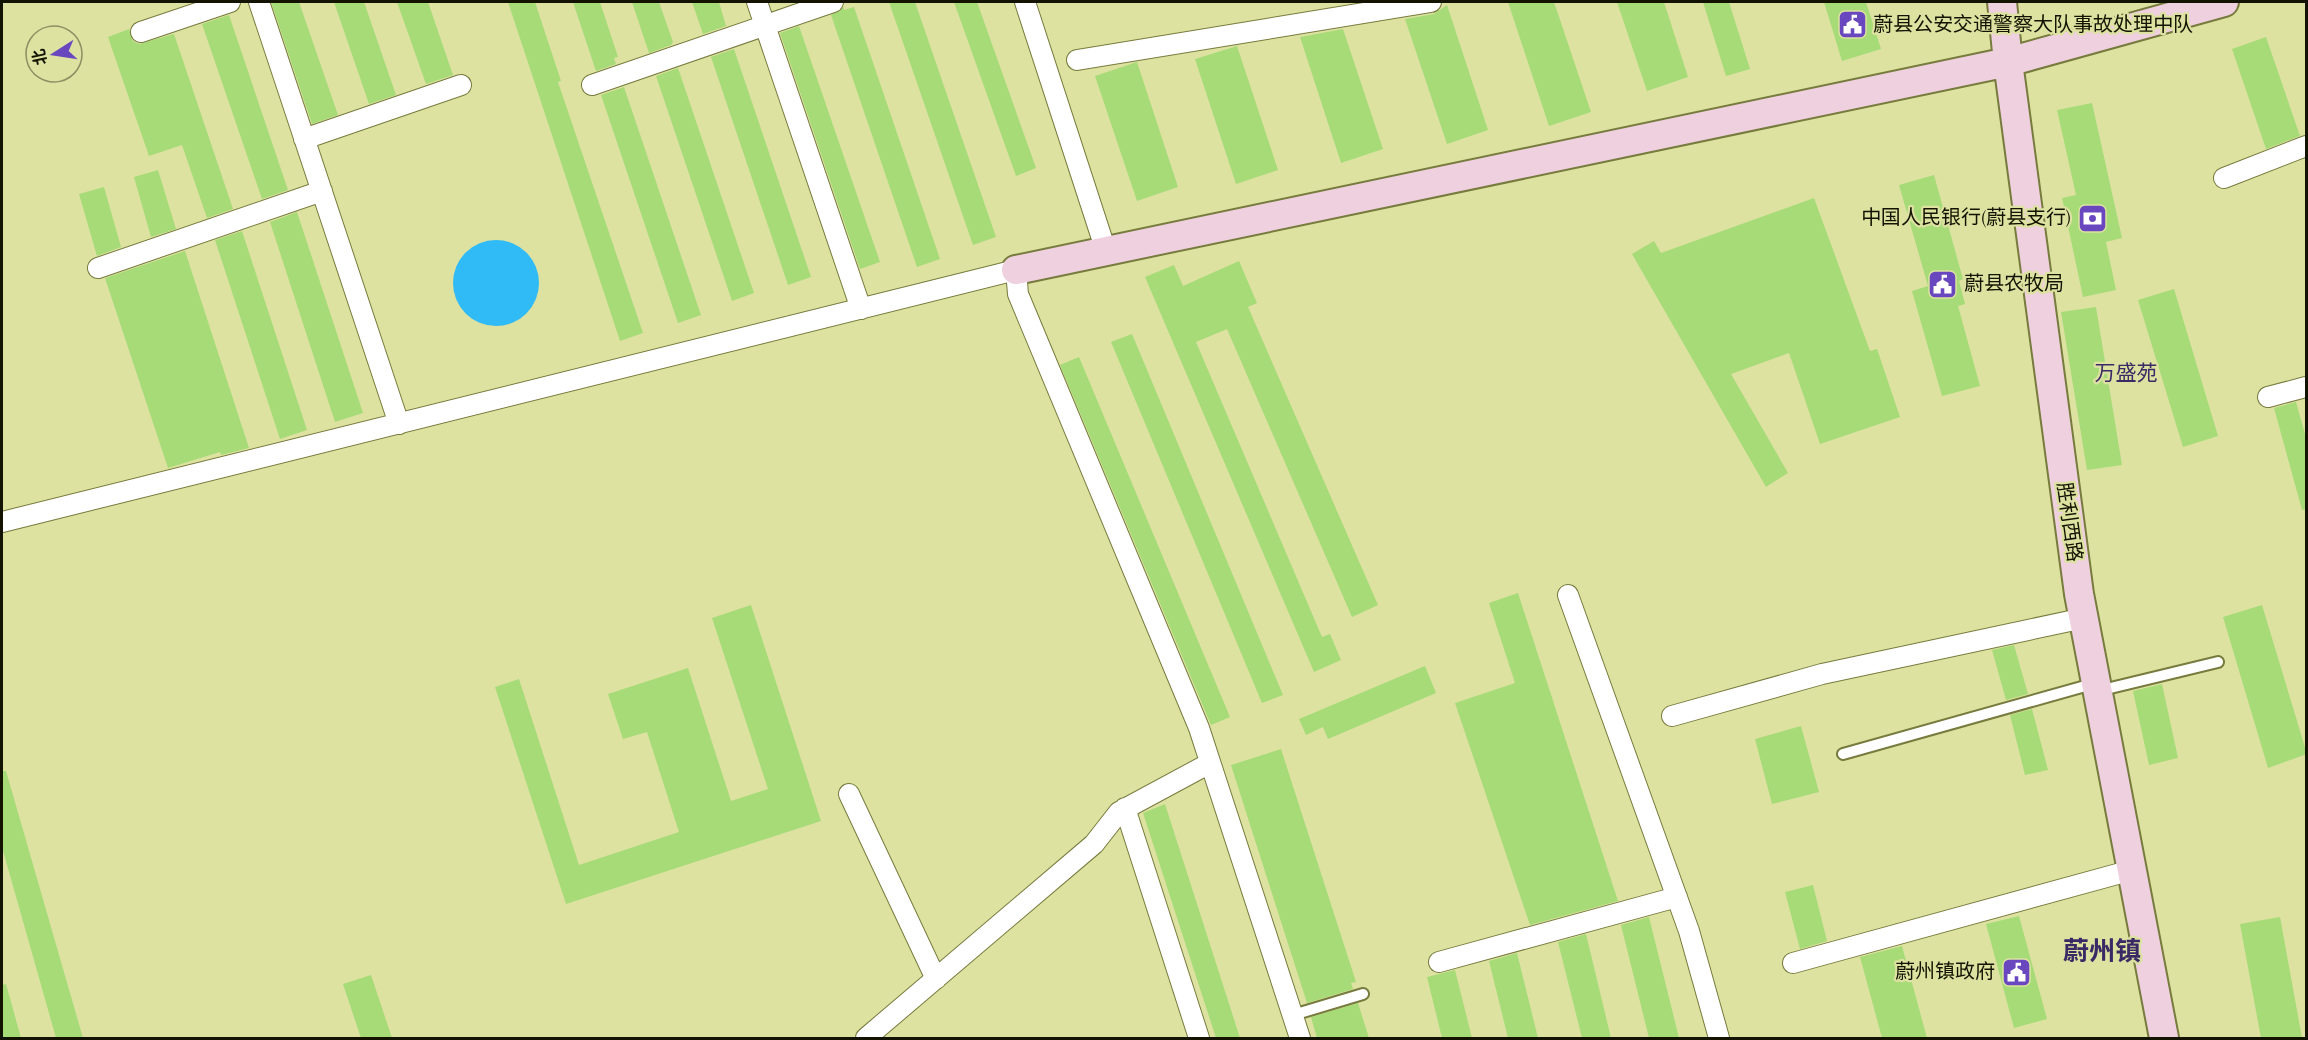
<svg xmlns="http://www.w3.org/2000/svg" width="2308" height="1040" font-family="Spectral,'Noto Sans SC',serif">
<style>
.water{fill:#31bbf6}
.building{fill:#a6db78}
.lines{fill:none;stroke-linecap:round;stroke-linejoin:round}
.lane-casing{stroke:#777b3d;stroke-width:14}
.street-casing{stroke:#777b3d;stroke-width:22}
.secondary-casing{stroke:#777b3d;stroke-width:32}
.lane{stroke:#fff;stroke-width:10}
.street{stroke:#fff;stroke-width:20}
.secondary{stroke:#eed0de;stroke-width:28}
.labels{text-anchor:middle;dominant-baseline:central;stroke-width:4.5;stroke-linejoin:round;paint-order:stroke}
.poi-label{font-size:20px;fill:#121300;stroke:#dde2a1;text-anchor:start}
.street-label{font-size:20px;fill:#121300;stroke:#dde2a1}
.neighbourhood-label{font-size:21px;fill:#392a65;stroke:#dde2a1}
.district-label{font-size:26px;font-weight:bold;fill:#392a65;stroke:#dde2a1}
</style>
<rect width="100%" height="100%" fill="#dde2a1"/>
<path class="water" d="M453 283a43 43 0 1 1 86 0a43 43 0 1 1-86 0Z"/>
<path class="building" d="M271 2H299L338 115 312 124Z
M334 2H364L396 95 369 104Z
M397 2H428L453 75 426 84Z
M508 2H535L561 81 558 82 643 333 620 341Z
M573 2H600L618 57 614 58 616 64 596 71Z
M632 2H659L673 42 671 45 649 53Z
M692 2H719L726 26 703 34Z
M889 2H915L996 237 973 245Z
M954 2H977L1036 168 1016 176Z
M1508 2H1554L1591 112 1549 126Z
M1617 2H1664L1688 77 1647 91Z
M1703 2H1729L1750 69 1726 76Z
M1824 2H1866L1881 49 1842 61Z
M1447 5 1488 130 1447 144 1405 19 1434 14Z
M844 7V10L854 7 940 259 917 267 831 15Z
M229 15 288 190 262 199 202 24Z
M799 26 880 262 860 269 780 33Z
M129 29 133 41 139 44 174 34 233 209 207 218 182 145 149 156 108 37Z
M1343 29 1383 149 1341 163 1300 37Z
M2266 37 2300 136 2266 149 2232 49Z
M1237 46 1278 170 1236 184 1195 59Z
M734 49 811 277 788 285 711 57Z
M1137 62 1178 187 1137 201 1095 76Z
M678 68 754 293 732 301 656 76Z
M624 87 701 315 678 323 601 95Z
M2092 103 2122 238 2106 242 2116 290 2083 297 2062 198 2076 195 2057 110Z
M158 170 176 229 151 237 134 177Z
M1934 175 1963 279 1959 281 1965 304 1958 306 1980 386 1942 396 1912 291 1928 286 1899 185Z
M104 187 121 247 97 256 79 194Z
M1814 198 1870 351 1877 349 1900 417 1820 444 1789 353 1731 374 1788 473 1766 487 1632 254 1654 241 1661 253Z
M297 212 363 413 335 422 270 222Z
M242 231 307 430 280 439 215 240Z
M185 251 249 448 221 455 220 452 168 468 105 278Z
M1239 261 1257 303 1248 307 1378 605 1352 617 1227 329 1196 342 1322 637 1330 634 1341 660 1314 672 1145 277 1174 265 1183 286Z
M2174 289 2218 436 2183 447 2138 300Z
M2096 307 2122 465 2087 470 2061 312Z
M1132 334 1283 695 1262 703 1111 342Z
M1079 357 1230 717 1211 725 1060 365Z
M2296 402 2307 441V509L2302 510 2274 408Z
M1518 593 1618 901 1530 925 1455 703 1515 683 1489 603Z
M751 605 821 821 566 904 495 687 519 679 579 865 679 832 647 732 623 739 608 694 688 668 731 801 768 789 712 618Z
M2262 605 2307 754 2268 768 2223 617Z
M2014 645 2028 694 2006 700 1992 650Z
M1425 666 1436 693 1328 739 1323 727 1306 735 1299 719Z
M2162 684 2178 758 2149 765 2133 691Z
M2032 709 2048 770 2025 775 2010 715Z
M1801 726 1819 792 1772 804 1755 739Z
M1281 749 1356 982 1351 983 1353 989 1307 1003 1231 765Z
M2 771H6L83 1038H56L2 847Z
M1165 804 1240 1038H1216L1143 813Z
M1813 885 1827 941 1800 949 1785 892Z
M2019 916 2047 1019 2014 1028 1986 924Z
M1649 917 1679 1038H1649L1621 925Z
M2280 917 2302 1038H2261L2240 924Z
M1586 934 1611 1038H1582L1558 942Z
M1902 946 1927 1038H1882L1860 957Z
M1517 953 1538 1038H1508L1489 961Z
M1455 970 1472 1038H1442L1427 977Z
M371 975 392 1038H361L343 984Z
M6 984 21 1038H2V985Z
M1358 1003 1369 1038H1317L1311 1017Z"/>
<g class="lines">
<defs>
<path id="lane" d="M2098 691 2218 662
M1843 754 2096 683
M1293 1015 1363 994"/>
<path id="street" d="M259 2 399 424
M757 2 861 309
M1025 2 1106 251
M141 32 230 2
M1077 60 1431 2
M592 85 833 2
M304 139 461 85
M2224 178 2306 146
M98 268 322 191
M2268 397 2306 387
M2 522 1016 270 1018 294 1199 728 1300 1038
M1568 595 1689 931 1719 1038
M1672 716 1822 674 2084 618
M849 794 936 979
M1125 808 1199 1038
M1439 962 1677 897
M1793 963 2132 870
M866 1038 1094 844 1119 812 1210 763"/>
<path id="secondary" d="M2002 2 2008 62 2079 594 2164 1038
M1016 270 2008 62 2224 2"/>
</defs>
<use href="#lane" class="lane-casing"/>
<use href="#street" class="street-casing"/>
<use href="#secondary" class="secondary-casing"/>
<use href="#lane" class="lane"/>
<use href="#street" class="street"/>
<use href="#secondary" class="secondary"/>
</g>
<defs>
<symbol id="civic-square" viewBox="-11 -11 22 22"><rect x="-9" y="-9" width="18" height="18" rx="4" fill="#6947bf" stroke="#dde2a1"/><path d="M-.6-6.5H3V-4.5H.6V-3L4-1V1h2V6H-6V1h2V-1L-.6-3ZM-1.2 2.5V6h2.4V2.5Z" fill="#fff"/></symbol>
<symbol id="bank-square" viewBox="-11 -11 22 22"><rect x="-9" y="-9" width="18" height="18" rx="4" fill="#6947bf" stroke="#dde2a1"/><path d="M-6-4H6V4H-6ZM0-2.3a2.3 2.3 0 1 0 0 4.6a2.3 2.3 0 1 0 0-4.6Z" fill="#fff"/></symbol>
</defs>
<g fill-rule="evenodd">
<use href="#civic-square" x="1836" y="8" width="33" height="33"/>
<use href="#bank-square" x="2076" y="202" width="33" height="33"/>
<use href="#civic-square" x="1926" y="268" width="33" height="33"/>
<use href="#civic-square" x="2000" y="956" width="33" height="33"/>
</g>
<g class="labels">
<g class="poi-label">
<text x="1873" y="25">蔚县公安交通警察大队事故处理中队</text>
<text x="2071" y="218" text-anchor="end">中国人民银行(蔚县支行)</text>
<text x="1964" y="284">蔚县农牧局</text>
<text x="1995" y="972" text-anchor="end">蔚州镇政府</text>
</g>
<g class="street-label">
<text transform="translate(2069 522) rotate(82)">胜利西路</text>
</g>
<g class="neighbourhood-label">
<text x="2126" y="374">万盛苑</text>
</g>
<g class="district-label">
<text x="2102" y="952">蔚州镇</text>
</g>
</g>
<rect width="2308" height="1040" fill="none" stroke="#121300" stroke-width="6"/>
<g transform="translate(54 54) rotate(258)"><circle r="28" fill="#dde2a1" stroke="#8c8f61" stroke-width="1.5"/>
<path d="M0-4.5L10 22L0 15L-10 22Z" fill="#6947bf"/>
<text y="-9" font-size="16" font-weight="bold" text-anchor="middle" fill="#121300">北</text>
</g>
</svg>
